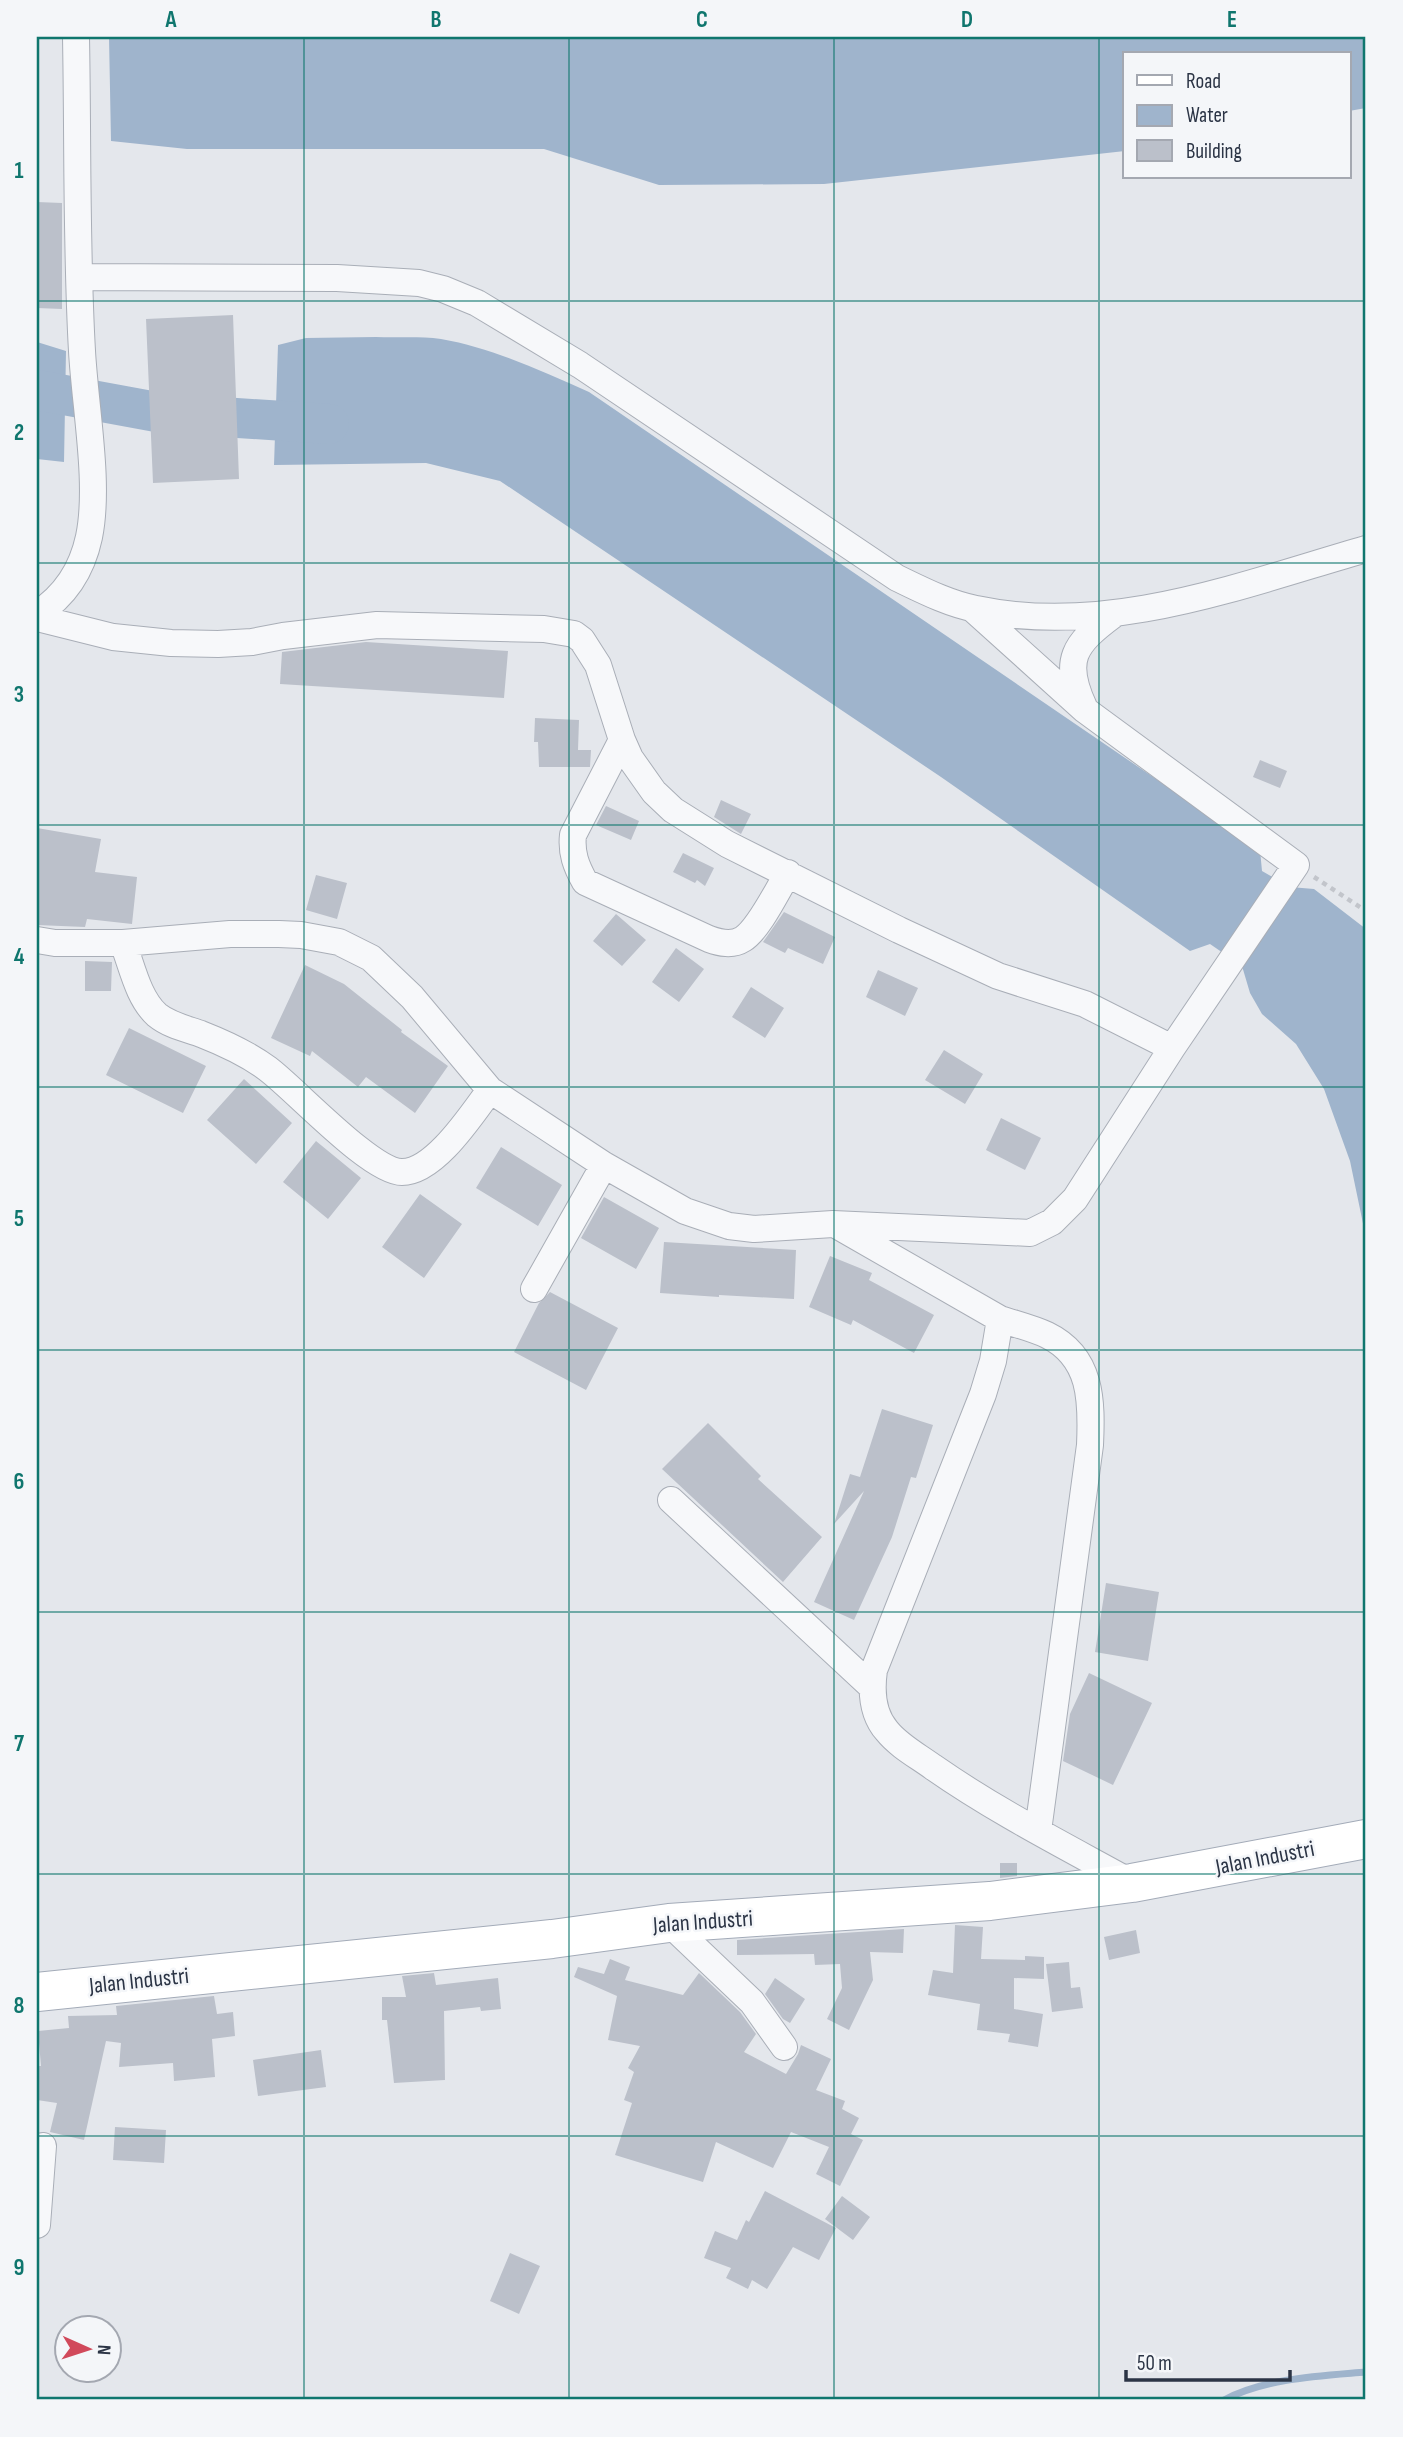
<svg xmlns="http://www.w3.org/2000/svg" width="1403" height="2437" font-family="'Sofia Sans Condensed',sans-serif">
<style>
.water{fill:#9fb4cc}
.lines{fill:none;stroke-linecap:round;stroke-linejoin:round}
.stream{stroke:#9fb4cc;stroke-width:7}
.river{stroke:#9fb4cc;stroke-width:40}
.building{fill:#bbc0ca}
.street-casing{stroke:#a9aeb7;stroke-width:28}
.primary-casing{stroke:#a3abb8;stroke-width:40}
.path{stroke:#c2c5cb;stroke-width:4.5;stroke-dasharray:5 5;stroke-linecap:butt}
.street{stroke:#f7f8fa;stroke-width:26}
.primary{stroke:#fff;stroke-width:38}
.grid{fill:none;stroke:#0f766e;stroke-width:2;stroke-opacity:0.55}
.labels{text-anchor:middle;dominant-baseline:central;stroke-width:5;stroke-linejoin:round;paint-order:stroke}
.street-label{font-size:23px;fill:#2b3445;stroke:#f4f6f9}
.neatline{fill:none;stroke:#0f766e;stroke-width:2.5}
.grid-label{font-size:23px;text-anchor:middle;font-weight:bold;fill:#0f766e}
</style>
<rect width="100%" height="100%" fill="#e4e7ec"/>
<path class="water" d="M109 37H1366V108L1349 111V54H1125V151L824 184 659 185 544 149H187L111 141Z
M376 337C397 338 420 336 441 339 493 348 541 371 589 392L1260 850 1262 871 1290 887 1314 889 1366 929V1238L1350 1161 1324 1089 1296 1044 1262 1014 1250 993 1242 966 1210 944 1190 951 941 777 500 481 426 463 274 465 278 345 306 338Z
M37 342 66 351 64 462 37 459Z"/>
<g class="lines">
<path class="stream" d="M1224 2400C1266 2378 1319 2376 1366 2372"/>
<path class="river" d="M37 390 162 413 329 424"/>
</g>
<path class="building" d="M37 202 62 203V309L37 308Z
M233 315 239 479 153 483 146 319Z
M366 642 508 651 504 698 280 684 282 652Z
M535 718 579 720 578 750H591L590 767H539L538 742H534Z
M1260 760 1287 771 1280 788 1253 777Z
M721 800 751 814 741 834 714 817Z
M606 806 639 821 631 840 596 825Z
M37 828 101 839 95 872 137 877 132 924 87 919 85 927 37 925Z
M683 853 714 868 705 886 697 880 695 883 673 872Z
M316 875 347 883 337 919 306 910Z
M784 912 835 937 823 964 788 948 785 953 763 942Z
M616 914 646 940 622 966 593 941Z
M676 948 704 969 679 1002 652 982Z
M85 961 112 962 111 991H85Z
M305 965 344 984 402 1030 401 1032 448 1066 415 1113 366 1077 358 1087 312 1051 310 1056 271 1038Z
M878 970 918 988 905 1016 866 997Z
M751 987 784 1008 765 1038 732 1017Z
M129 1028 206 1066 183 1113 106 1075Z
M944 1050 983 1074 965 1104 925 1080Z
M244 1079 292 1123 256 1164 207 1120Z
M1001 1118 1041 1138 1025 1170 986 1150Z
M316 1141 361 1178 328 1219 283 1182Z
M501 1147 562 1185 538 1226 476 1188Z
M420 1194 462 1224 424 1278 382 1247Z
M604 1197 659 1228 636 1269 581 1238Z
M664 1242 796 1250 794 1299 719 1295V1297L660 1293Z
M830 1256 872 1273 869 1280 934 1315 914 1353 853 1320 851 1325 809 1307Z
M550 1292 618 1328 586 1390 514 1352 539 1303Z
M882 1409 933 1425 916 1478 911 1477 892 1537 854 1620 814 1602 864 1491 834 1524 850 1474 860 1477Z
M708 1423 761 1476 758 1479 822 1537 783 1582 662 1469Z
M1106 1583 1159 1592 1148 1661 1095 1652Z
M1089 1673 1152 1703 1113 1785 1063 1761 1070 1714Z
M1000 1863H1017V1876L1000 1878Z
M955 1925 983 1927 981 1959 1025 1960V1956L1044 1957V1979L1014 1978V2009L1043 2014 1038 2047 1008 2042 1010 2034 977 2030 980 2004 928 1995 933 1970 953 1973Z
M904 1929 903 1953 870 1952 873 1980 849 2030 827 2019 842 1988 840 1964 815 1965 814 1954 737 1955V1940Z
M1136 1930 1140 1953 1109 1960 1104 1937Z
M610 1959 630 1967 625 1980 683 1995 699 1973 740 2012 756 2034 744 2052 786 2074 798 2054 801 2045 831 2059 816 2090 845 2101 842 2109 859 2118 851 2134 863 2140 840 2186 816 2174 829 2147 791 2132 773 2168 716 2142 703 2182 615 2155 632 2103 624 2100 634 2072 628 2068 640 2046 608 2040 617 1996 574 1977 578 1967 604 1974Z
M1069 1962 1071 1988 1080 1987 1083 2008 1052 2012 1046 1964Z
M434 1973 436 1985 498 1978 501 2009 481 2011 480 2007 444 2011 445 2080 394 2083 387 2020H382V1997H406L402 1976Z
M775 1978 805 1999 790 2023 783 2019 765 1994Z
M214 1996 217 2014 233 2012 235 2036 212 2039 215 2077 174 2081 173 2063 119 2067 121 2043 106 2041 84 2140 50 2132 57 2103 37 2100V2066H41L38 2031 69 2028 68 2016 117 2015 116 2006Z
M321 2050 326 2087 258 2096 253 2060Z
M115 2127 166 2130 164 2163 113 2160Z
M765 2191 836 2228 819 2260 793 2247 767 2289 752 2280 748 2289 726 2278 731 2268 704 2258 715 2231 737 2240 746 2220 749 2222Z
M842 2196 870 2217 853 2240 825 2219Z
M510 2253 540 2266 519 2314 490 2301Z"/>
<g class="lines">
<defs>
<path id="street" d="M80 277 337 278 419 283 443 289 477 303 580 365 897 578C922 590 949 604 976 609 1108 637 1241 585 1366 549
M37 614C65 596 82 570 89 537 100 484 85 407 82 351 76 247 78 141 76 37
M37 618 113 637 171 643 218 644 252 642 283 636 377 625 544 629 574 634 582 640 598 665 622 740 630 758 654 792 673 810 727 844 899 930 998 976 1085 1004 1172 1048
M1084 707C1062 660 1074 644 1113 615
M622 740 573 835C571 853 576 866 585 882L709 939C720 943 732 946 743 939 759 929 777 891 788 873
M37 940 55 943H123L230 934H279L301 935 339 942 371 958 412 997 490 1090 604 1165 685 1211 729 1226 754 1229 833 1224 1030 1233 1052 1222 1075 1199 1172 1048 1296 865 1085 710 973 609
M123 943C132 966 138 998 157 1015 169 1025 187 1029 201 1034 224 1043 248 1054 268 1069 296 1090 371 1172 402 1172 435 1172 472 1114 490 1090
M838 1226 1000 1319 993 1361 983 1394 874 1670C871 1691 872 1714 887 1731 899 1746 918 1756 933 1767 996 1811 1065 1846 1132 1883
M534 1289 604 1165
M1000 1319C1015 1324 1032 1328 1047 1335 1092 1357 1092 1401 1090 1445L1038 1831
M671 1500 872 1687
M669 1923 752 2002 784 2047
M37 2225 43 2146"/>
<path id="primary" d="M37 1992 552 1939 669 1923 990 1901 1132 1883 1366 1839"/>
</defs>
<use href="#street" class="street-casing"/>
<use href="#primary" class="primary-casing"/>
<path class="path" d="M1314 877 1366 911"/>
<use href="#street" class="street"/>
<use href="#primary" class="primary"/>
</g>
<path class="grid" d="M304 37V2400M569 37V2400M834 37V2400M1099 37V2400M37 301H1366M37 563H1366M37 825H1366M37 1087H1366M37 1350H1366M37 1612H1366M37 1874H1366M37 2136H1366"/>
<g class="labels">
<g class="street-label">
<text transform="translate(1265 1858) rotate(-11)">Jalan Industri</text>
<text transform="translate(703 1922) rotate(-4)">Jalan Industri</text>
<text transform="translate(139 1981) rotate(-6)">Jalan Industri</text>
</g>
</g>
<rect width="1403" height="2437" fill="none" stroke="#f4f6f9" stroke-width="77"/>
<rect x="1123" y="52" width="228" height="126" fill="#f4f6f9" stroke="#a4a8b1" stroke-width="2"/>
<rect x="1137" y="75" width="35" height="10" fill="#ffffff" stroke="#a4a8b1" stroke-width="2"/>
<text x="1186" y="88" font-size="21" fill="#2b3445">Road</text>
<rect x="1137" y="105" width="35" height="21" fill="#9fb4cc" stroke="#a4a8b1" stroke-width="2"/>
<text x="1186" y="122" font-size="21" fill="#2b3445">Water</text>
<rect x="1137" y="140" width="35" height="21" fill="#bbc0ca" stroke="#a4a8b1" stroke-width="2"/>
<text x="1186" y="158" font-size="21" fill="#2b3445">Building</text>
<g transform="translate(88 2349) rotate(93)"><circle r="33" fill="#f4f6f9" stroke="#a4a8b1" stroke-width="2"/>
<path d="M0-5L12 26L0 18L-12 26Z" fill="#d1495b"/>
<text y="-10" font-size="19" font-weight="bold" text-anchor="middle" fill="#2b3445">N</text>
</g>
<path d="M1126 2370v10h164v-10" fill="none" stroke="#2b3445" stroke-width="3.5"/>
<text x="1137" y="2370" font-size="21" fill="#2b3445" stroke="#f4f6f9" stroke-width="5" paint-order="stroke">50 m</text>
<rect x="38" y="38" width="1326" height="2360" class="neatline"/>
<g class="grid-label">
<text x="171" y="27">A</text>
<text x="436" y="27">B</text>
<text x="702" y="27">C</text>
<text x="967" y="27">D</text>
<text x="1232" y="27">E</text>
<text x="19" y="178">1</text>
<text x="19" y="440">2</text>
<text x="19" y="702">3</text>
<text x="19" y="964">4</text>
<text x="19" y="1226">5</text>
<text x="19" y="1489">6</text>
<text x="19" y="1751">7</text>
<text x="19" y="2013">8</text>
<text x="19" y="2275">9</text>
</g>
</svg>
